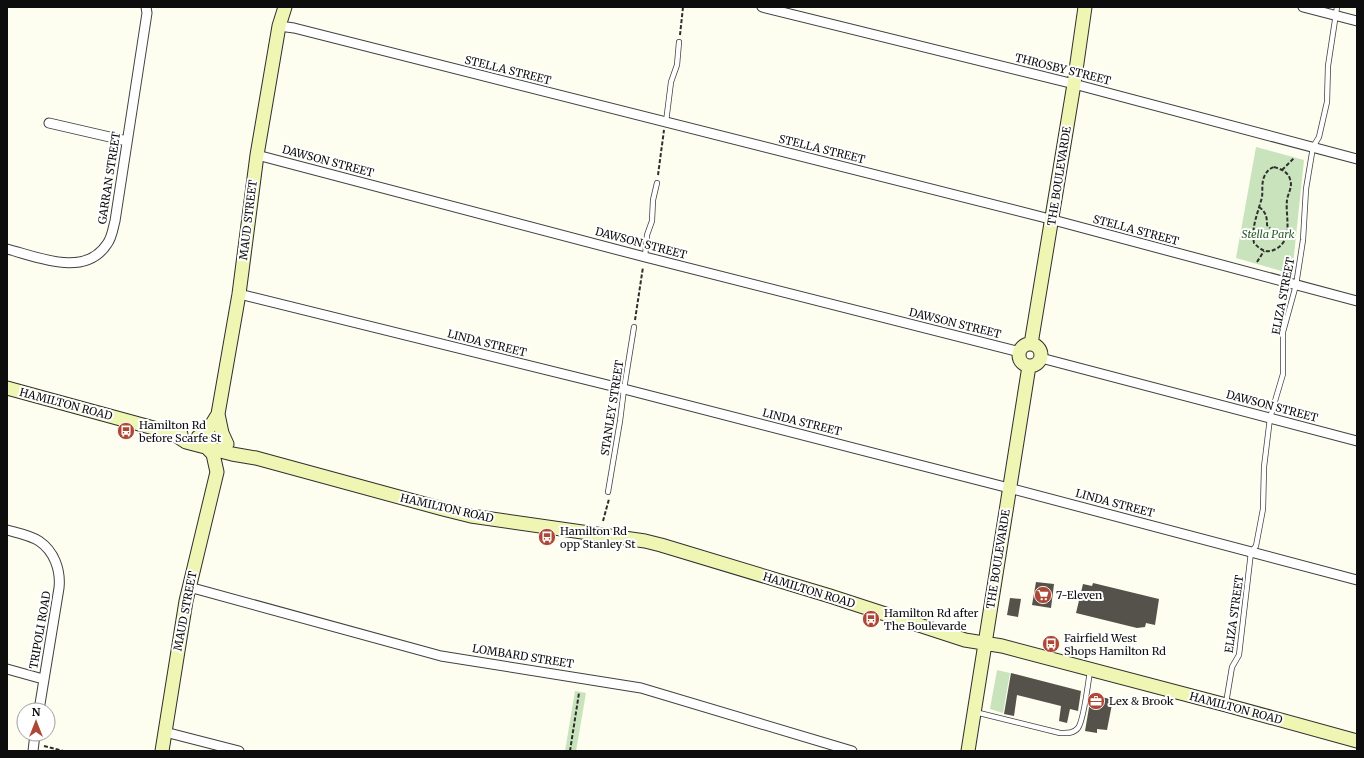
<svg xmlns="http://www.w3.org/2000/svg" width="1364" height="758" font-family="Merriweather,serif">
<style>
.green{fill:#c9e4bd}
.building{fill:#55514b}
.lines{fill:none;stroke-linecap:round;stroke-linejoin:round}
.lane-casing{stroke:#404040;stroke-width:6}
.street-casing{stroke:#404040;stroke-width:11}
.secondary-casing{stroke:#2f2f2f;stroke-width:15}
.path{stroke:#2f2f2f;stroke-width:2;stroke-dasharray:4 2;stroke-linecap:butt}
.lane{stroke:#fff;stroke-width:4.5}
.street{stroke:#fff;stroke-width:9}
.secondary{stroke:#eff5b2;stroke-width:13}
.labels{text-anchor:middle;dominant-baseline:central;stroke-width:4;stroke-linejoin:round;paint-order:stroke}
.street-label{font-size:11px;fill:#0d0d0d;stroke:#fff}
.park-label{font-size:11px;font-style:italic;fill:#265d25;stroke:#fff}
.poi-label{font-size:11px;fill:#0d0d0d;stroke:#fff;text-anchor:start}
</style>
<rect width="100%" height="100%" fill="#fdfdf0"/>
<path class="green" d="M1256 147 1304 160 1292 274 1236 258Z
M997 670 1010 673 1003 713 990 709Z
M575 691 586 693 576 751H565Z"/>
<path class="building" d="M1036 582 1054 584 1051 608 1032 605Z
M1093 583 1159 599 1155 625 1146 623 1145 627 1137 628 1076 613 1083 584 1092 586Z
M1010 598 1021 599 1018 617 1007 615Z
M1011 673 1081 691 1078 711 1070 709 1067 723 1059 721 1061 706 1017 695 1014 716 1004 714Z
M1091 696 1113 699 1107 730 1097 729V733L1085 731Z"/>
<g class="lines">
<defs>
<path id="lane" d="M666 122 671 82 677 65 679 42
M645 257 647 235 652 221 653 200 657 183
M608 492 620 421 624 389 634 327
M1226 703 1232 667 1239 655 1251 552 1256 546 1263 509 1264 467 1270 418 1283 374V332L1296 285 1303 240 1306 189 1313 147 1319 137 1327 102 1328 66 1337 7
M975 712 1060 733C1066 733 1073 734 1078 728 1084 720 1088 683 1090 671"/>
<path id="street" d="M762 7 1074 84 1357 159
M1303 7 1357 21
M279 26 294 28 1042 217 1357 301
M49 123 127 141
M257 155 645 257 1020 352
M7 249C38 257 85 278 107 244 112 238 113 228 115 221L147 13 146 7
M239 294 624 389 1009 488 1357 580
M1041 358 1357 441
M7 530C18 533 30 535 39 541 54 551 61 570 59 588L39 710
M189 587 441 656 641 688 852 751
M7 669 43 679
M165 732 239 751
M33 751 35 734"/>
<path id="secondary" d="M1031 344 1074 84 1085 7
M1019 355a11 11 0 1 1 22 0a11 11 0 1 1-22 0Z
M7 388 172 433 181 434
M172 433 186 442 232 454 256 458 443 509 471 516 645 541 661 545 830 596 965 640 1002 646 1226 705 1357 741
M198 437C208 432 212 424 218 414
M227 444 222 433 218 414 239 294 257 155 279 26 285 7
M162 751 186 601 217 472 213 454 207 448
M968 751 1029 366"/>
</defs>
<use href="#lane" class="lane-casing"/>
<use href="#street" class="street-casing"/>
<use href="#secondary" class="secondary-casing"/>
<path class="path" d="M680 35 683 7
M1274 167C1281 169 1288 172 1290 179 1293 187 1288 193 1287 200 1285 216 1294 239 1276 249 1266 254 1261 250 1254 243 1251 227 1258 213 1262 197 1263 190 1261 182 1265 175 1267 171 1269 169 1274 167Z
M1282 170 1294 158
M658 175 664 130
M1259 207C1266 212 1267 217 1267 225L1270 228
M1257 262 1264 251
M635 320 643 267
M603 521 609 499
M44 746 63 751
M570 751 579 693"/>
<use href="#lane" class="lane"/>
<use href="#street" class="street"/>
<use href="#secondary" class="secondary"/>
</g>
<defs>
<symbol id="bus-disc" viewBox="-11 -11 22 22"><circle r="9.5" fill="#ad4836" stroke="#fff"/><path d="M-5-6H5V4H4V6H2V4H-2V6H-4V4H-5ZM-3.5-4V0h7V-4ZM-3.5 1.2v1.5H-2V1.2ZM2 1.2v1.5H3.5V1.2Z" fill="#fff"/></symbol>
<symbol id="supermarket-disc" viewBox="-11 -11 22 22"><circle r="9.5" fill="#ad4836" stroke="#fff"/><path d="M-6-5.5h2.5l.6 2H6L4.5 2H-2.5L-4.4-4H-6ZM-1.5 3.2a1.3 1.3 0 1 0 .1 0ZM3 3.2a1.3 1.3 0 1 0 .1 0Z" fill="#fff"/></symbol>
<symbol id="office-disc" viewBox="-11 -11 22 22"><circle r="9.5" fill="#ad4836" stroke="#fff"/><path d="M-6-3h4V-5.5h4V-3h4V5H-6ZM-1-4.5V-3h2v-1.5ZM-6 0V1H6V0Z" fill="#fff"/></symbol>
</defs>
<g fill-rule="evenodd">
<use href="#bus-disc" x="116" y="421" width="20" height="20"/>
<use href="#bus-disc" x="537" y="527" width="20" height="20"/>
<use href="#supermarket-disc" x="1033" y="585" width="20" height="20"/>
<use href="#bus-disc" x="861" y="609" width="20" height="20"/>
<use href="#bus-disc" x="1041" y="634" width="20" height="20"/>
<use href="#office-disc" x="1086" y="691" width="20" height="20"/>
</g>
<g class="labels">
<g class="street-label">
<text transform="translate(1063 69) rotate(14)">THROSBY STREET</text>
<text transform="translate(508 70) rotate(14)">STELLA STREET</text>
<text transform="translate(822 149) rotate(14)">STELLA STREET</text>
<text transform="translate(328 161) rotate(15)">DAWSON STREET</text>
<text transform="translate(1059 176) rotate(-81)">THE BOULEVARDE</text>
<text transform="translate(109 178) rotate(-81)">GARRAN STREET</text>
<text transform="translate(248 220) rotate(-83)">MAUD STREET</text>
<text transform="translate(1136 230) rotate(15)">STELLA STREET</text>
<text transform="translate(641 243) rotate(15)">DAWSON STREET</text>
<text transform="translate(1283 296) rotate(-79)">ELIZA STREET</text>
<text transform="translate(955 323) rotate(14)">DAWSON STREET</text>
<text transform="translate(487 343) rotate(14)">LINDA STREET</text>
<text transform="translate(66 404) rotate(15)">HAMILTON ROAD</text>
<text transform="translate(1272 406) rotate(15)">DAWSON STREET</text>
<text transform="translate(612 408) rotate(-81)">STANLEY STREET</text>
<text transform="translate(802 422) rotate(14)">LINDA STREET</text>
<text transform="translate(1115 503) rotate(15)">LINDA STREET</text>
<text transform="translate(447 508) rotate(13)">HAMILTON ROAD</text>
<text transform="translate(998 559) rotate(-81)">THE BOULEVARDE</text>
<text transform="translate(809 590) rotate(17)">HAMILTON ROAD</text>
<text transform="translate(185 611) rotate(-79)">MAUD STREET</text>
<text transform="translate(1234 614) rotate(-82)">ELIZA STREET</text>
<text transform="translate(40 630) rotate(-80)">TRIPOLI ROAD</text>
<text transform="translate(523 656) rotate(9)">LOMBARD STREET</text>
<text transform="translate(1236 708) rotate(15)">HAMILTON ROAD</text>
</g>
<g class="park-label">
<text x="1268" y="234">Stella Park</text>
</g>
<g class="poi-label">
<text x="139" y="425">Hamilton Rd<tspan x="139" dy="13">before Scarfe St</tspan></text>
<text x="560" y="531">Hamilton Rd<tspan x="560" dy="13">opp Stanley St</tspan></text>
<text x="1056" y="595">7-Eleven</text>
<text x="884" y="613">Hamilton Rd after<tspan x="884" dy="13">The Boulevarde</tspan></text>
<text x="1064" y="638">Fairfield West<tspan x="1064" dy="13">Shops Hamilton Rd</tspan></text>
<text x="1109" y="701">Lex &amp; Brook</text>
</g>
</g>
<rect width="1364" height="758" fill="none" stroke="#0d0d0d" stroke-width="16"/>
<g transform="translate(36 722)"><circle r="19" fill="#ffffff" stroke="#9e9e9e"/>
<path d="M0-3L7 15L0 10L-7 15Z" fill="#ad4836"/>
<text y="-6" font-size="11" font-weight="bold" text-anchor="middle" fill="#0d0d0d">N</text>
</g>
</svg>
